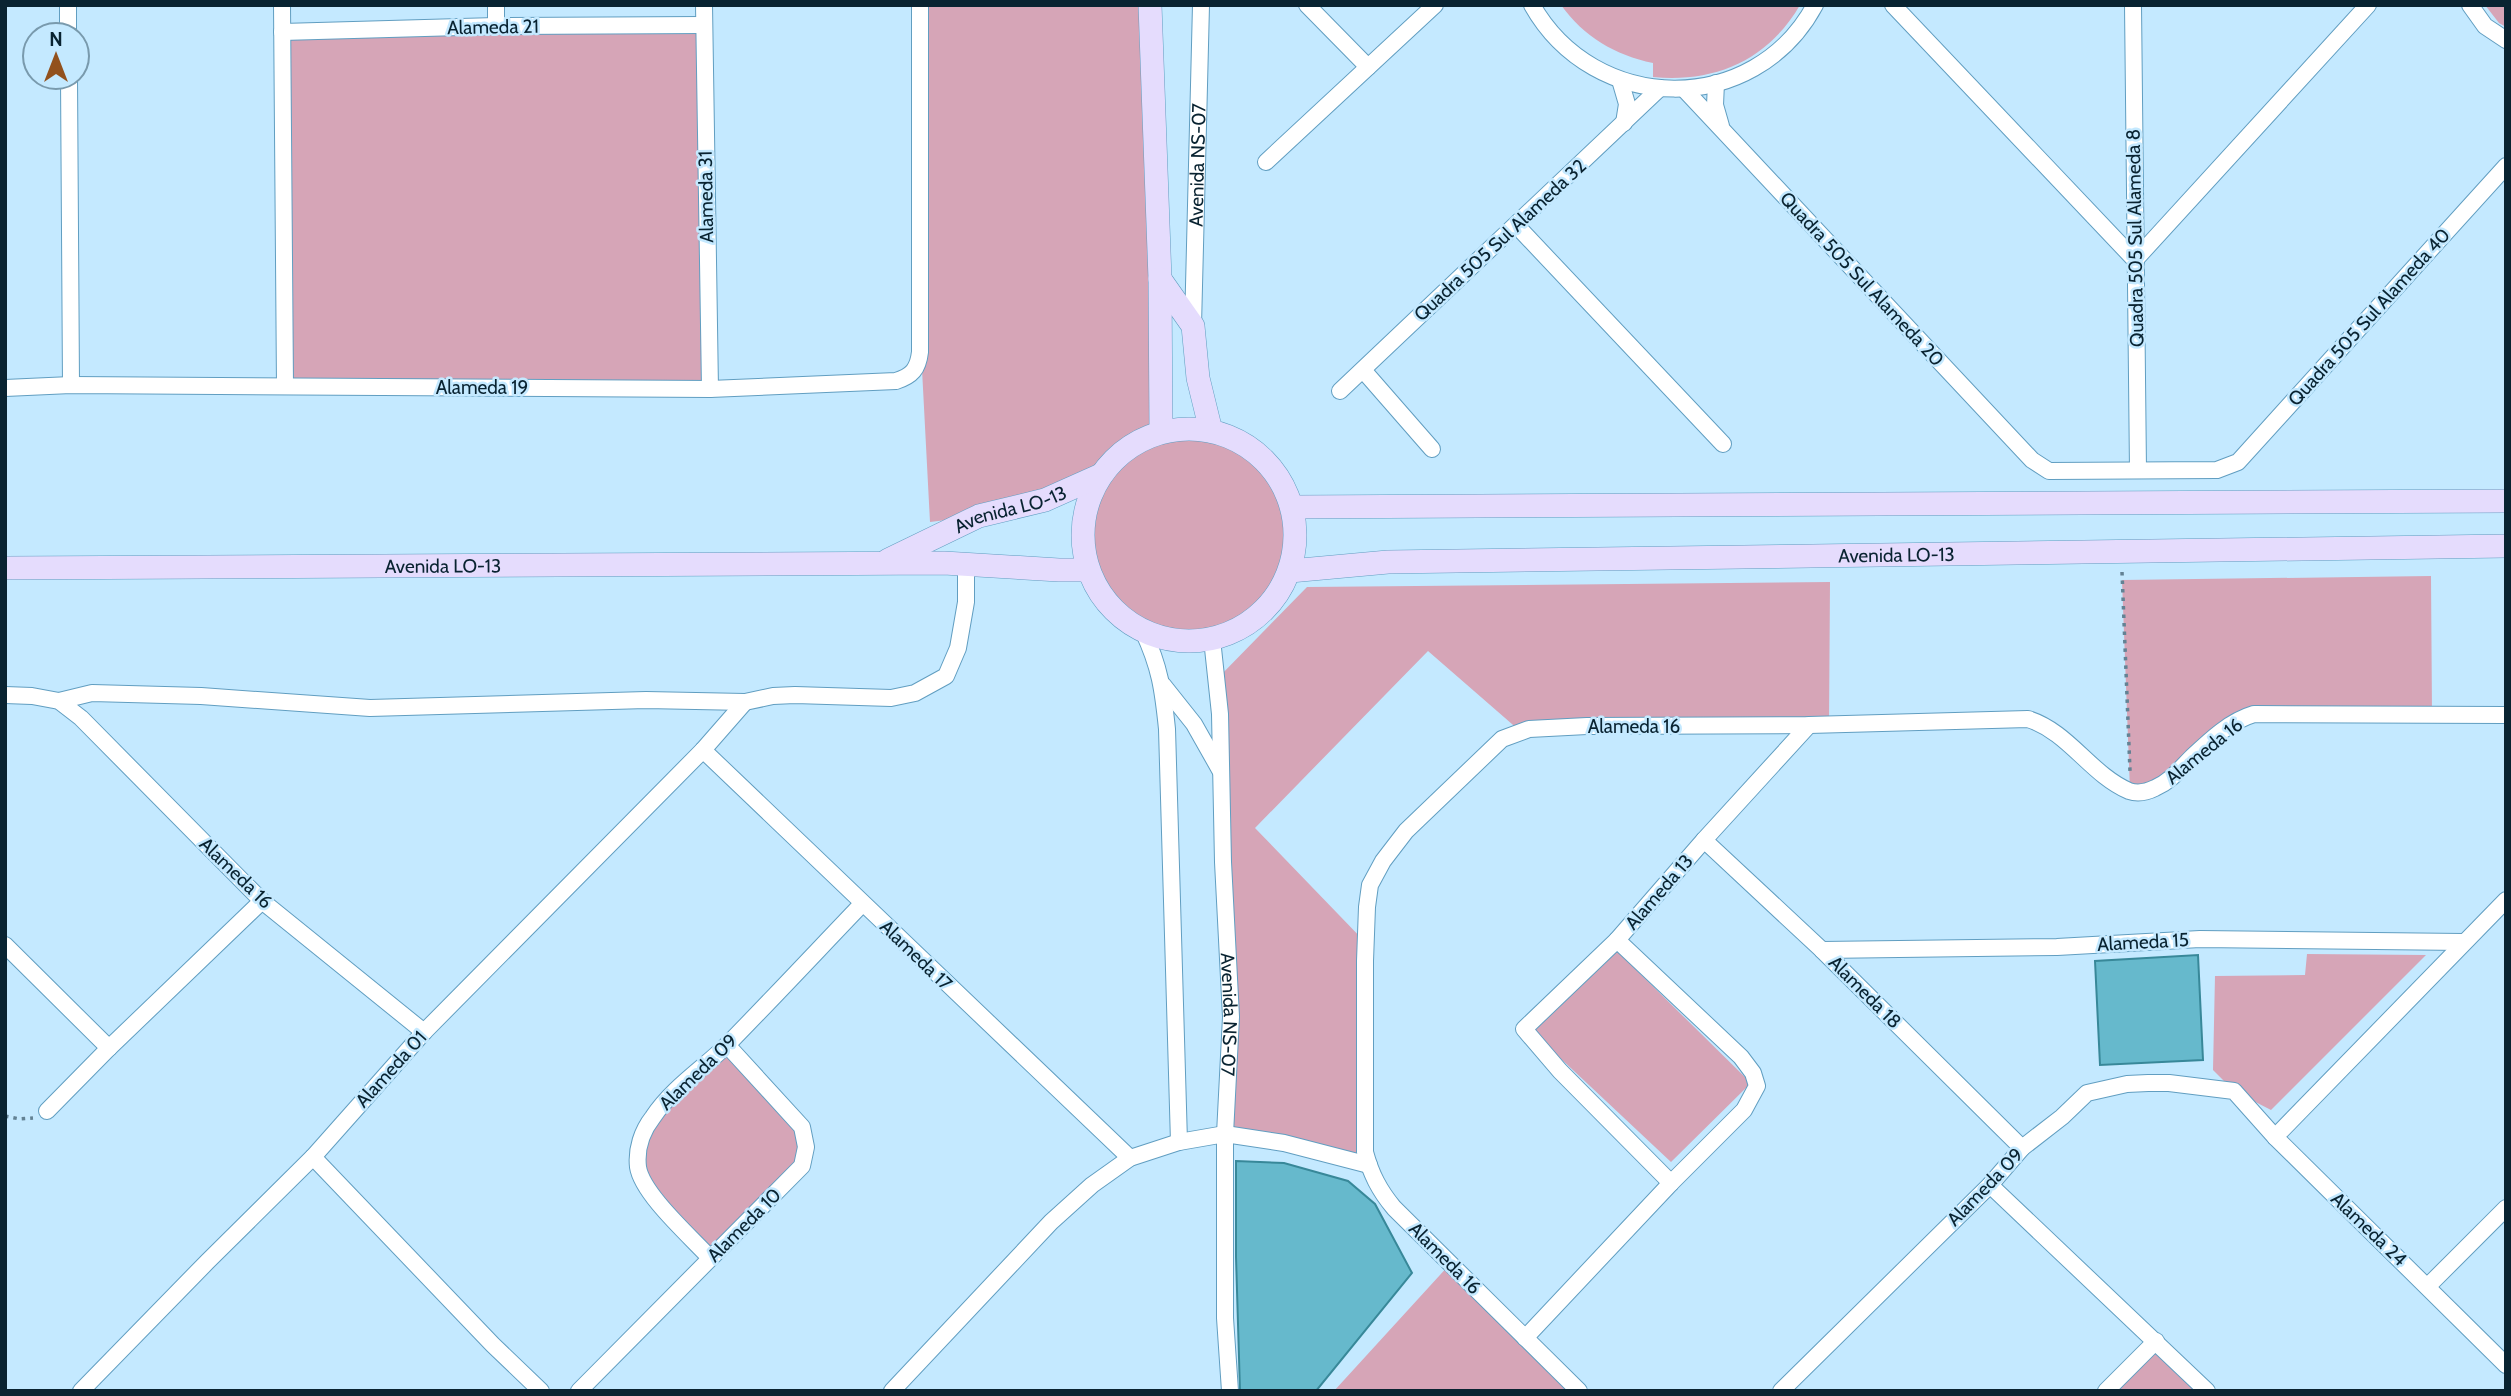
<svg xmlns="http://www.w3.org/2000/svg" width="2511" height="1396" font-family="Cabin,sans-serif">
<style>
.green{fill:#d6a5b7}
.building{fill:#66b9cc;stroke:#388899;stroke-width:2}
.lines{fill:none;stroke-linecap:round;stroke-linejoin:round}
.street-casing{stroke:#619ec1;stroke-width:18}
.secondary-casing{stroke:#619ec1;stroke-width:24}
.path{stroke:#638294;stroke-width:3.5;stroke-dasharray:3.5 5;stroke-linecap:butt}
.street{stroke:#fff;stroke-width:16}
.secondary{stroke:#e5dcfd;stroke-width:23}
.labels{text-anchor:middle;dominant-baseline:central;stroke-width:5;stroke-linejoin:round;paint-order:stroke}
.street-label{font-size:19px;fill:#092331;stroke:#c4e9ff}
</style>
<rect width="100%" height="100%" fill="#c4e9ff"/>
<path class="green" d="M918 5H1156L1161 432C1208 425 1243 435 1275 473 1292 494 1297 521 1293 547 1292 555 1292 566 1289 573 1260 640 1178 661 1122 615 1108 603 1092 587 1088 569 1086 560 1087 550 1086 542 1085 534 1083 524 1084 516 1086 503 1095 488 1100 476L979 516 930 522 920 331Z
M1561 5H1800C1768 60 1715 83 1653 77V63C1615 55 1584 37 1561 5Z
M2485 5H2506V27L2499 23Z
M704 25 710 389 285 386 282 32Z
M2431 576 2432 714H2254L2172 778 2130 791 2122 580Z
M1830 582 1829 724 1520 731 1428 651 1255 828 1366 943 1369 1165 1225 1134 1218 678 1307 587Z
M1615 949 1751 1083 1671 1162 1526 1026Z
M2307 954 2426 955 2271 1110 2234 1091 2213 1070 2215 976 2305 975Z
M727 1045 802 1127 806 1156 710 1258 649 1191 638 1159 644 1131Z
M1450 1264 1579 1391H1334Z
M2156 1341 2206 1391H2106Z"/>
<path class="building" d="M2198 955 2203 1060 2100 1065 2095 961Z
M1236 1161 1284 1163 1348 1181 1375 1204 1412 1273 1316 1391H1240L1236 1257Z"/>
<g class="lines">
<defs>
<g id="street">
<path d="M68 5V35"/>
<path d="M282 5 285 386"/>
<path d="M496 5V26"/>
<path d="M704 5 710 389"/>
<path d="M1307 5 1368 67"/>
<path d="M1532 5C1594 115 1754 118 1815 5"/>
<path d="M1893 5 2135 260 2368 5"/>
<path d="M2133 5 2138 470"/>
<path d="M2470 5 2485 26 2506 40"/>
<path d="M282 32 496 26 704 25"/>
<path d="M69 77 71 385"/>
<path d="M1620 80 1627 104 1624 123"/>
<path d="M1716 83 1715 105 1721 126"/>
<path d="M1684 89 2032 460 2049 471 2217 470 2238 462 2506 166"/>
<path d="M1266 162 1435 5"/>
<path d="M1516 225 1723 444"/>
<path id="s1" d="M1193 326 1201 5"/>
<path d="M1363 370 1432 449"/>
<path d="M5 388 71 385 710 389 896 381C912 376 918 369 920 352V5"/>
<path d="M1340 391 1660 88"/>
<path d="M1143 631C1160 667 1163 690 1167 729L1179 1142"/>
<path id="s2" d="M1212 639 1220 714 1223 862 1231 1017 1225 1134V1318L1230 1391"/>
<path d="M1163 685 1194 724 1220 770"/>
<path d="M5 695 32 696 59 701 81 718 262 901 424 1032"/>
<path d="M59 701 92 693 201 696 370 708 646 700 745 702 773 696 795 695 891 698 915 693 946 676 958 648 966 602V563"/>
<path d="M703 750 1130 1158"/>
<path d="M1704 840 1822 950 2022 1148"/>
<path d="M5 945 109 1048"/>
<path d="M1822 950 2057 947 2200 939 2463 942"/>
<path d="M47 1111 109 1048 262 901"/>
<path d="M2275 1137 2506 900"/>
<path d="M313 1157 493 1345 541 1391"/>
<path d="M1671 1183 1560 1071 1524 1029 1617 940 1704 840 1809 725"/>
<path d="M1990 1185 2207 1391"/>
<path d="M710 1258C691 1237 642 1194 638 1167 636 1149 642 1131 653 1117 673 1087 704 1068 729 1043 774 997 818 950 862 904"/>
<path d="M2428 1286 2506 1208"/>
<path d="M1525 1338 1671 1183 1744 1110 1757 1086 1753 1073 1741 1057 1617 940"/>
<path d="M81 1391 207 1262 313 1157 424 1032 703 750 745 702"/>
<path d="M579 1391 802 1166 806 1147 802 1127 727 1045"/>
<path d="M892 1391 1051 1222 1092 1185 1130 1158 1179 1142 1225 1134 1284 1143 1369 1165"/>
<path d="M1579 1391 1394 1208C1379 1190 1371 1174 1365 1152V961L1367 907 1370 885 1383 861 1406 831 1502 739 1529 729 1587 726 1809 725 2028 719C2069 732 2090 774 2129 791 2138 794 2147 792 2155 788 2171 781 2180 769 2192 757 2210 740 2230 721 2254 714L2506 715"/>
<path d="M1781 1391 1990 1185 2022 1148 2062 1117 2087 1093 2127 1084 2148 1083H2169L2234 1091 2275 1137 2506 1365"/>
<path d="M2106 1391 2156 1341"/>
</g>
<g id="secondary">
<path d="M1150 5 1160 279 1161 432"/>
<path d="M1160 279 1193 326 1198 378 1211 431"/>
<circle cx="1189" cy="535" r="106"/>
<path d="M1292 507 2506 501"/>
<path id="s3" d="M888 560 979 516 1045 500 1101 475"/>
<path id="s4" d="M5 568 944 563 1059 570H1088"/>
<path id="s5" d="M1290 571 1388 562 2506 546"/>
</g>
</defs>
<use href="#street" class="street-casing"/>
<use href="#secondary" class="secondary-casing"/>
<path class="path" d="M2122 572 2130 771
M5 1116 20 1119 33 1118"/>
<use href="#street" class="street"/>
<use href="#secondary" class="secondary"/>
</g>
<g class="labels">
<g class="street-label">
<text transform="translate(493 27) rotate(-1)">Alameda 21</text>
<text stroke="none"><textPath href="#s1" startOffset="161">Avenida NS-07</textPath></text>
<text transform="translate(706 197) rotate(-91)">Alameda 31</text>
<text transform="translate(2135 238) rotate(-91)">Quadra 505 Sul Alameda 8</text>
<text transform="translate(1500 240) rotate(-43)">Quadra 505 Sul Alameda 32</text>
<text transform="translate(1862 279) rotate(47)">Quadra 505 Sul Alameda 20</text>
<text transform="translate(2369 317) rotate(-48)">Quadra 505 Sul Alameda 40</text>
<text x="482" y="387">Alameda 19</text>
<text stroke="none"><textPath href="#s3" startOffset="133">Avenida LO-13</textPath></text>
<text stroke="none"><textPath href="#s5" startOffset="607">Avenida LO-13</textPath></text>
<text stroke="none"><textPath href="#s4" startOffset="438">Avenida LO-13</textPath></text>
<text x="1634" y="726">Alameda 16</text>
<text transform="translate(2204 751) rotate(-39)">Alameda 16</text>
<text transform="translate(236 873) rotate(44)">Alameda 16</text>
<text transform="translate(1659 892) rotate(-49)">Alameda 13</text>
<text transform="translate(2143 942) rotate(-3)">Alameda 15</text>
<text transform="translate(916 955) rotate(44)">Alameda 17</text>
<text transform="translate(1865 992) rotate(45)">Alameda 18</text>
<text stroke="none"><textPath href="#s2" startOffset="376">Avenida NS-07</textPath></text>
<text transform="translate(391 1069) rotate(-48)">Alameda 01</text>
<text transform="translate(698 1072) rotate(-44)">Alameda 09</text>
<text transform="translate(1985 1187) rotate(-46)">Alameda 09</text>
<text transform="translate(744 1225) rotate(-45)">Alameda 10</text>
<text transform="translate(2369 1229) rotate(44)">Alameda 24</text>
<text transform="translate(1445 1258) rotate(45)">Alameda 16</text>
</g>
</g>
<rect width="2511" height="1396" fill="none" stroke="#092331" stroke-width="14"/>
<g transform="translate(56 56)"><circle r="33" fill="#c4e9ff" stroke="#799aad" stroke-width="2"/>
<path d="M0-5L12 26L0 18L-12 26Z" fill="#92511d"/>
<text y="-10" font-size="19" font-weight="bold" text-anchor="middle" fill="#092331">N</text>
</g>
</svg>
